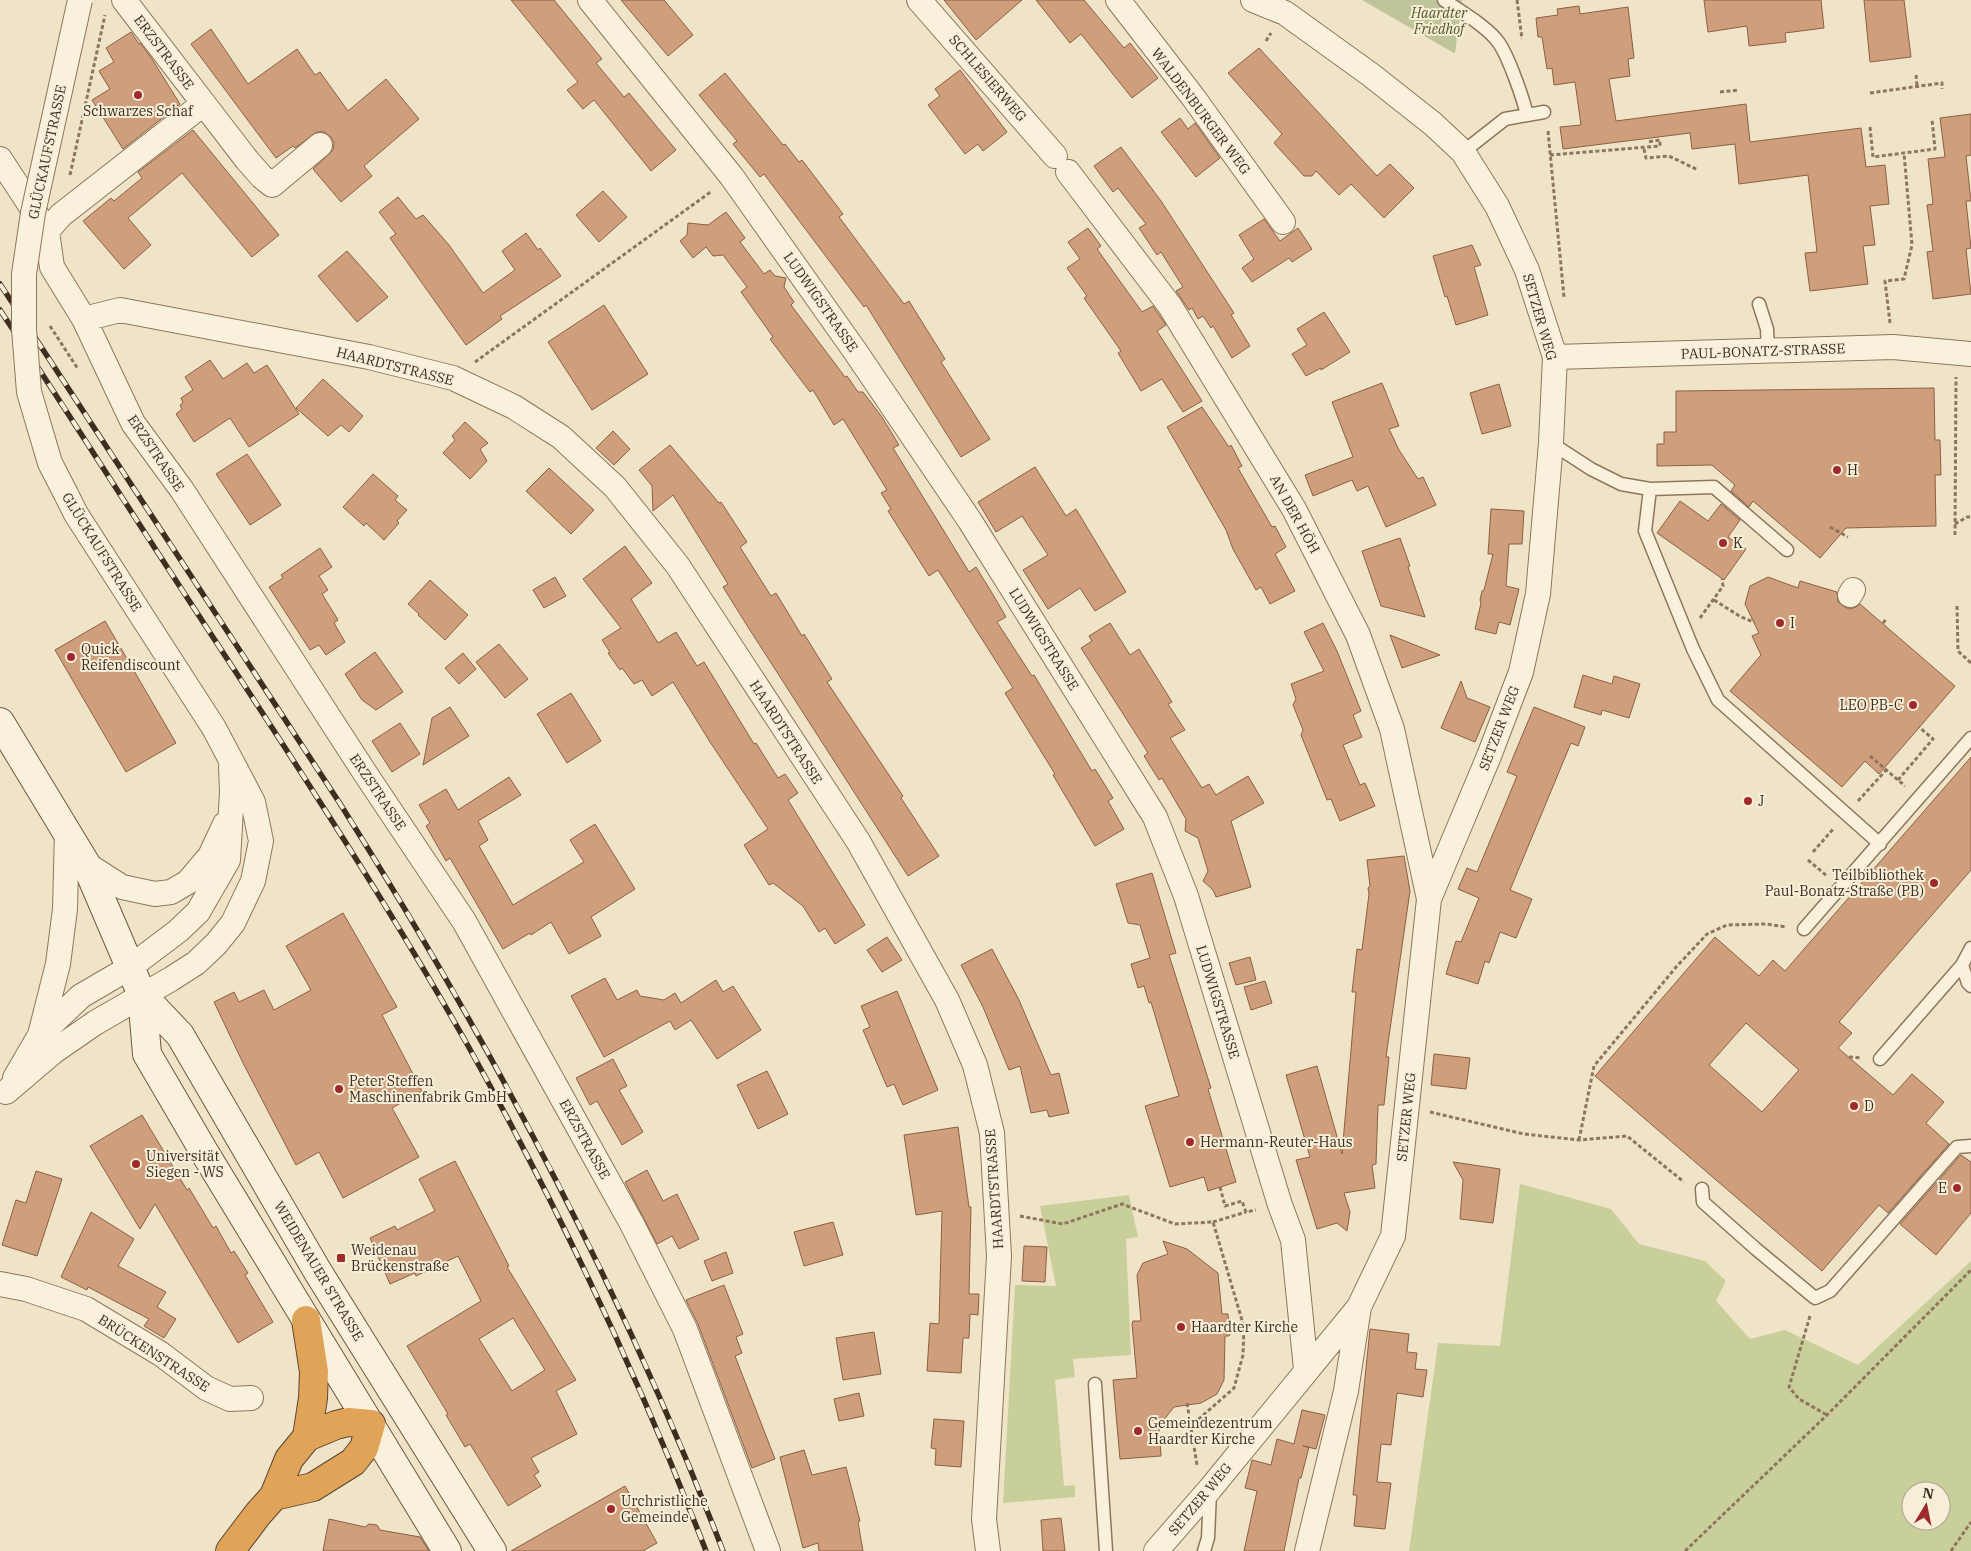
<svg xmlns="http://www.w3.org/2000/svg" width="1971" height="1551" font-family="'IBM Plex Serif',serif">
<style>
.green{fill:#c9cf9b;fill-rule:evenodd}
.cemetery{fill:#bfc49a}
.building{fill:#cf9f7d;stroke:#8d5f41;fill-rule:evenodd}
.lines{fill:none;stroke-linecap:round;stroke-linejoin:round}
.lane-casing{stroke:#8d765c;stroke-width:15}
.street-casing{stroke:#8d765c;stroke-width:26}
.secondary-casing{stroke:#6f573f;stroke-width:30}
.highway-casing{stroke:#5b4430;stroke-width:30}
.path{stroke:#8d765c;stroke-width:3;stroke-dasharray:4 2.5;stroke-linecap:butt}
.lane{stroke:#faf1dc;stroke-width:12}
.street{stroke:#faf1dc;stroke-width:24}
.secondary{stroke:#faf1dc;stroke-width:28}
.highway{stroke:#e0a458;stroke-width:28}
.rail-casing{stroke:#3d2e20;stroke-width:5.5}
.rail{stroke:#f7eed8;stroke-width:4;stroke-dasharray:11;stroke-linecap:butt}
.street-bridge-casing{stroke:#8d765c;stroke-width:26;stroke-linecap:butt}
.street-bridge{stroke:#faf1dc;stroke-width:24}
.poi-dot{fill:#9e2a2b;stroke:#f7eed8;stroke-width:2}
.labels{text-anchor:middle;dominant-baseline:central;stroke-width:4;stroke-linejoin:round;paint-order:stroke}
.park-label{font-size:14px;font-style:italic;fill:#4d5a26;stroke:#f7eed8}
.street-label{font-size:14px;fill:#3d2e20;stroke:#f7eed8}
.poi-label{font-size:14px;fill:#3d2e20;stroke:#f7eed8;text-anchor:start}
</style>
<rect width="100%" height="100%" fill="#f0e4c8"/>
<path class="green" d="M1520 1184 1611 1209 1639 1244 1705 1261 1726 1281 1716 1301 1750 1339 1785 1330 1858 1365 1971 1261V1551H1409L1438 1343 1500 1346ZM1911 1491H1941V1521H1911Z
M1129 1195 1138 1237 1126 1239 1131 1355 1073 1359 1075 1377 1055 1380 1064 1486 1075 1485V1497L1003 1503 1015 1285 1056 1286 1040 1206Z"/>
<path class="cemetery" d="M1362 0H1462L1455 53H1454Z"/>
<path class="building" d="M511 0H554L602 59 596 63 624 97 629 93 676 150 651 171 594 100 583 109 567 90 578 82Z
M621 0H664L693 35 668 56Z
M944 0H1022L976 40Z
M1036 0H1084L1124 48 1130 43 1158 78 1132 98 1081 34 1070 43Z
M1704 0H1821L1824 28 1785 33 1786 42 1749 46 1747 26 1708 32Z
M1864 0H1904L1911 57 1870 62Z
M1579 6 1580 14 1628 7 1634 58 1628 59 1630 76 1609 79 1616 121 1746 104 1750 142 1861 128 1866 167 1885 165 1889 204 1870 206 1875 245 1863 246 1868 284 1810 291 1805 253 1817 252 1808 175 1739 184 1735 144 1692 149 1690 133 1563 149 1560 127 1581 125 1575 82 1554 85 1552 68 1547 69 1542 37H1538L1536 18 1558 15 1557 9Z
M211 29 248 84 297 49 315 75 320 72 348 111 386 79 419 119 364 166 372 176 341 202 313 169 333 150 334 143 331 137 324 132H317L295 148 293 146 276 158 191 44Z
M131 32 139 44 140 43 152 59 180 104 123 149 92 100 110 89 99 71 114 62 106 48Z
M1259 48 1377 176 1390 164 1414 188 1384 218 1351 184 1339 195 1316 171 1312 176H1304L1274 143 1282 134 1228 73Z
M960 70 1007 132 983 151 978 144 965 154 928 105 940 96 935 89Z
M725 73 783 145 785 144 799 162 802 160 843 214 839 217 904 304 909 301 945 359 941 362 990 439 961 457 866 305 864 307 764 174 760 177 733 144 737 141 699 95Z
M1971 114V155L1966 156 1971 201H1966L1971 248 1966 249 1971 294 1933 299 1927 252 1933 251 1927 205 1933 204 1928 159 1945 157 1940 118Z
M1180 118 1188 129 1195 123 1220 158 1196 177 1161 132Z
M193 130 279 235 252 257 182 173 128 218 151 245 124 269 83 221 111 198 114 201 142 178 138 172Z
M1121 147 1161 201 1234 313 1231 315 1250 346 1232 358 1213 326 1211 328 1203 316 1198 319 1192 308 1189 310 1176 291 1183 287 1161 252 1157 255 1139 228 1146 224 1118 188 1113 192 1094 166Z
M603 191 627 217 599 242 576 215Z
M398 197 416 219 423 215 449 245 483 293 515 270 502 251 526 233 538 250 540 248 561 276 500 316 502 319 466 345 390 238 396 234 379 212Z
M726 212 745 238 740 242 764 274 770 270 775 276 786 278 784 287 794 302 791 305 845 377 847 376 858 392H863L882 417 899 445 893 448 969 572 976 567 992 593 1006 617 997 622 1032 676 1034 675 1092 771 1095 769 1113 798 1108 801 1124 829 1095 846 1053 775 1055 774 1005 693 1013 688 938 570 929 576 888 511 891 509 881 493 887 490 843 419 834 425 813 390 810 392 770 339 773 337 741 292 747 287 723 255 713 256 706 247 693 258 680 241 687 235 688 223 708 225Z
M1264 219 1280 241 1298 228 1312 249 1292 262 1289 258 1252 282 1242 268 1254 259 1239 235Z
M1088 228 1101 246 1097 249 1142 312 1153 306 1166 325 1157 331 1202 401 1183 412 1162 379 1141 391 1118 353 1121 351 1084 298 1087 296 1067 268 1080 259 1068 242Z
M1472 245 1481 265 1474 267 1488 315 1456 325 1447 296 1445 297 1433 256Z
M347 251 388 297 357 322 318 276Z
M604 305 648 374 592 410 548 342Z
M1324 312 1350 352 1321 370V368L1306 376 1292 354 1307 345 1297 329Z
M210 360 223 379 247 363 254 373 267 365 299 414 249 447 230 418 194 442 176 414 182 409 180 405 183 403 181 398 193 390 185 377Z
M323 379 363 416 349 432 341 425 328 436 296 408Z
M1382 383 1399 426 1389 429 1399 450 1418 479 1423 477 1436 505 1386 527 1368 486 1357 491 1352 480 1313 496 1305 475 1353 457 1332 402Z
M1499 384 1511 426 1482 434 1470 393Z
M1934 388 1935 440H1940L1941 475H1935L1936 526 1846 528 1820 558 1753 501 1749 507 1731 491 1735 485 1712 465 1657 466V444H1664V432H1676V391Z
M1202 407 1229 447 1231 445 1242 466 1238 468 1272 527 1275 526 1286 547 1275 554 1295 591 1270 604 1261 587 1256 590 1233 549 1226 530 1167 427Z
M465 422 488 443 480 449 487 461 470 479 443 453 455 440 452 436Z
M613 431 630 449 614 465 596 448Z
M670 445 719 503 721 502 747 542 740 547 771 596 776 593 802 636 804 634 832 679 827 682 903 796 901 798 939 856 908 876 748 627 723 587 728 584 673 495 653 511 652 486 639 470Z
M247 454 281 505 250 525 216 474Z
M1035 467 1066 516 1076 509 1126 592 1095 611 1080 588 1048 609 1023 570 1048 555 1022 516 996 532 978 502Z
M549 468 594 510 571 534 526 491Z
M373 474 398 496 395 500 407 510 397 521 399 523 384 540 366 523 364 526 343 507Z
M1680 501 1708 521 1721 504 1740 520 1728 537 1746 549 1724 580 1657 533Z
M1491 509 1524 511 1522 544H1509L1506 586 1519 589 1510 625 1499 622 1496 634 1475 629 1481 603 1480 600 1482 591 1484 590 1493 554H1488Z
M1400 538 1410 566 1408 567 1425 617 1381 606 1362 551Z
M625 546 652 583 631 599 658 643 676 632 697 666 704 662 754 744 756 743 778 778 785 774 798 793 788 800 865 925 835 944 825 928 819 932 803 906 773 883 769 885 744 845 768 829 710 742 673 682 652 696 642 680 634 684 622 668 620 670 608 653 610 652 602 640 621 628 583 579Z
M320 548 332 567 319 576 328 590 322 594 338 620 334 623 345 642 326 655 319 645 310 650 269 587 283 578 281 575Z
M555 577 566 596 544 608 533 590Z
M1768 577 1798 588 1800 581 1837 592 1838 602 1843 606 1849 609 1856 607 1860 604 1955 686 1879 774 1865 761 1842 787 1730 691 1761 655 1752 636 1759 633 1745 604 1750 586Z
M430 580 468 615 445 640 418 615 419 614 408 604Z
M105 621 176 743 126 772 55 650Z
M1110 623 1130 655 1139 649 1172 702 1168 704 1185 730 1170 738 1202 788 1209 784 1216 795 1248 776 1264 803 1231 821 1251 887 1216 897 1213 890 1203 881 1208 871 1198 838 1185 831 1186 819 1162 778 1159 780 1144 756 1148 753 1081 648 1092 641 1089 636Z
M1323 623 1337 651 1361 711 1353 715 1362 737 1343 745 1360 785 1365 783 1375 806 1340 821 1331 799 1327 800 1301 735 1303 730 1293 705 1296 699 1291 684 1324 671 1304 632Z
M1390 635 1440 655 1402 668Z
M499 644 528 679 505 698 476 662Z
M375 652 403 692 376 710 362 700 345 674Z
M463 653 476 669 459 684 445 668Z
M1583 675 1612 684 1614 676 1640 684 1629 718 1602 710 1601 715 1574 707Z
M1461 681 1467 698 1490 707 1475 742 1441 728Z
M571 693 601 741 567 763 537 714Z
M450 707 469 736 423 765 432 718Z
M1534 707 1585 727 1578 746 1571 743 1510 890 1532 899 1516 938 1500 932 1489 963 1485 961 1478 984 1446 974 1456 941 1461 942 1479 898 1458 889 1467 868 1477 872 1503 810 1517 776 1507 772Z
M400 723 420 754 392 772 372 741Z
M1971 757V870L1839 1022 1852 1033 1838 1048 1893 1095 1912 1074 1944 1102 1926 1123 1949 1144 1888 1213 1879 1205 1822 1271 1595 1076 1715 937 1759 976 1773 960 1785 971ZM1746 1023 1799 1070 1762 1112 1709 1065Z
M509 777 521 795 478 821 488 840 479 846 513 905 584 862 570 840 595 824 635 889 591 917 601 936 569 954 551 922 531 935 530 933 503 949 450 858 446 861 426 826 430 823 419 805 446 789 458 810Z
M1404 856 1410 891 1386 1057H1389L1384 1105H1378L1376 1164 1372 1165 1375 1188 1344 1193 1350 1212 1347 1231 1337 1223 1317 1229 1296 1160 1310 1157 1286 1075 1317 1066 1342 1154 1356 992H1352L1357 949 1362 950 1369 894 1368 888 1370 886 1367 860Z
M1152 873 1176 953 1169 955 1211 1088 1208 1089 1236 1182 1208 1191 1204 1177 1170 1187 1145 1106 1179 1096 1151 1002 1149 1003 1144 986 1138 988 1131 964 1150 958 1140 925 1128 923 1116 884Z
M343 913 397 1007 382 1015 422 1091 392 1108 419 1157 343 1198 319 1152 296 1165 243 1063 214 1002 234 992 239 1002 264 990 274 1010 311 990 286 946Z
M887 937 902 960 882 972 867 950Z
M992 949 1019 1000 1051 1075 1059 1073 1069 1113 1049 1117 1047 1110 1031 1113 1020 1066 1009 1070 983 1007 961 965Z
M1250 957 1256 980 1236 985 1229 963Z
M605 978 617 1000 637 990 640 996 664 1000 675 993 681 1003 716 980 723 992 733 986 761 1030 717 1059 691 1020 675 1030 670 1021 604 1057 571 996Z
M1265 981 1272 1003 1251 1010 1244 987Z
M897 991 938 1090 903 1105 894 1084 887 1087 863 1030 870 1027 861 1006Z
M1434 1054 1470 1058 1466 1089 1431 1085Z
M613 1059 627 1086 619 1090 643 1132 622 1145 597 1101 590 1105 576 1078Z
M767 1071 788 1114 758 1129 737 1085Z
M142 1115 187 1190 189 1188 213 1228 216 1226 231 1253 234 1251 248 1273 245 1275 273 1322 238 1343 155 1204 140 1229 90 1146Z
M958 1127 969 1207H971L969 1294H979L978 1315 970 1314 969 1338H963L961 1373 927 1371 930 1323 939 1324 942 1211 916 1215 904 1135Z
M1961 1155 1971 1162V1213L1936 1255 1900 1224Z
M455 1161 509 1266 507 1267 576 1380 556 1391 577 1434 531 1458 539 1472 534 1475 541 1486 508 1506 470 1444 465 1447 446 1415 448 1414 407 1346 481 1301 458 1256 416 1276 415 1273 390 1284 370 1238 395 1226 397 1230 435 1211 419 1179ZM513 1318 545 1370 512 1391 479 1339Z
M1453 1162 1500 1169 1493 1223 1460 1219 1463 1180Z
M647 1170 663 1201 677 1194 699 1239 679 1249 672 1236 657 1244 625 1182Z
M36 1171 62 1179 37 1256 2 1245 16 1200 26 1203Z
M91 1212 134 1239 118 1266 166 1292 157 1307 176 1319 164 1338 144 1326 149 1319 88 1287 87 1290 61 1277Z
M833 1222 843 1255 804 1266 794 1232Z
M1163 1241 1187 1249 1218 1273 1222 1314H1228L1230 1334 1229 1336H1225L1224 1380 1217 1394 1201 1403 1174 1407 1159 1426 1161 1456 1120 1459 1113 1380 1137 1378 1132 1324 1133 1321H1141L1137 1275 1143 1263 1168 1254Z
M1024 1246 1047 1247 1045 1282 1022 1281Z
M726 1252 733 1273 712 1281 704 1261Z
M724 1285 743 1334 736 1337 742 1353 735 1356 775 1459 752 1468 698 1324 686 1300Z
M1370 1329 1409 1334 1407 1352 1417 1353 1415 1369 1427 1370 1423 1397 1397 1393 1391 1445 1381 1444 1377 1482 1391 1483 1385 1529 1354 1526 1357 1495H1353Z
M874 1332 881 1374 843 1380 836 1338Z
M859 1393 864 1416 839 1421 834 1399Z
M1302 1410 1325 1415 1316 1449 1303 1446 1309 1447 1301 1478H1299L1284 1551H1244L1257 1491 1245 1488 1252 1460 1271 1465 1277 1439 1294 1444Z
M934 1419 964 1421 961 1467 935 1465 936 1449 931 1448Z
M804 1450 812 1475 846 1467 860 1521 858 1522 863 1551H819L818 1543 803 1548 780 1457Z
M625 1486 657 1543 643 1551H511Z
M1061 1518 1065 1551H1043L1041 1520Z
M329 1519 365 1527 369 1524 377 1525 380 1530 420 1537 429 1551H323Z"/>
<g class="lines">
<defs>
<path id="lane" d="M1444 0C1460 11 1488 27 1499 43 1509 58 1523 98 1527 115
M1463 152 1505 119 1544 112
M1759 304 1767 329 1768 351
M1551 443 1591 469 1621 484 1650 489 1645 531 1693 649 1718 700 1880 844
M1650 489 1714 487 1787 550
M1804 929 1971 738
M1971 948 1962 965 1968 983 1971 986
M1880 1059 1962 965
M1702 1189 1703 1202 1756 1249 1815 1298 1830 1291 1957 1147 1971 1146
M1095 1384 1106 1551
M1204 1551 1208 1538 1210 1492"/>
<path id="street" d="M124 0 247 160 262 177 272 185 320 145
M590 0 732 177 855 351 970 521 1155 817 1186 896 1280 1205 1293 1240 1306 1369
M919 0 1055 156
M1118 0 1193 97 1283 222
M0 159 47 231 52 267 84 319 133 423 182 490 365 773 464 921 632 1224 685 1329 768 1551
M1068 172 1170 306 1294 509 1358 635 1392 729 1429 899
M47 231 61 215 203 104
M84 319 120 310 369 357 453 378 514 407 561 437 615 487 678 566 858 841 947 1000 975 1065 992 1133 999 1256 984 1519 988 1551
M1555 357 1893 347 1971 354
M1850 595 1853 590
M86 864 122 887 155 894 171 892 188 882 210 856 225 824
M40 1035 58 964 65 909 67 831
M15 1078 40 1035 81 996 129 968 178 931 198 912 228 860 232 792 231 767
M6 1092 53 1052 95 1023 171 979 196 963 216 944 233 923 253 881 261 841 253 802 214 728 76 514 66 494
M0 1284 26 1289 86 1309 161 1354 206 1388 230 1399 251 1398
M1156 1551 1210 1489 1359 1307 1393 1236 1429 899 1489 756 1521 672 1538 594 1551 443 1555 357 1527 270 1497 206 1463 152 1433 124 1371 75 1285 13 1253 0
M1307 1551 1346 1391 1359 1307"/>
<path id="secondary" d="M0 722 86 864 142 995 180 1035 318 1272 492 1551
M142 995 147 1054 206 1155 447 1551"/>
<path id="highway" d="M306 1320 314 1372 313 1398 307 1437
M230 1551 258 1514 274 1496 289 1459 307 1437 336 1425 348 1422 371 1424 364 1448 353 1462 313 1487 274 1496"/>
</defs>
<use href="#lane" class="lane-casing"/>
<use href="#street" class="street-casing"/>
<use href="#secondary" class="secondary-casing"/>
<use href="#highway" class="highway-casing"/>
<path class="path" d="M1517 0 1522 39
M1266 41 1271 33
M1916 75 1917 86
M1720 92 1739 90
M1870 93 1942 83V89
M1870 127 1873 157 1935 149 1932 119
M1548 131 1564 297
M1644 149 1646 158 1669 156 1698 170
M1550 155 1660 146V140L1647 142
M70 175 105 15
M1890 323 1885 281 1904 279 1912 245 1904 153
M50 326 78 369
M475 362 712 191
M1955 524 1967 517H1971
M1830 527 1848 537
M1955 535 1956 377
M1714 600 1741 617 1754 622
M1957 606 1958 651 1971 663
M1700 618 1723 586 1722 579
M1883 623 1887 618
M1870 756 1905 786
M1898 780 1933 739 1919 727
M1858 801 1886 770
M1813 852 1834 828
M1808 860 1827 876
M1849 1057 1862 1058
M1430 1112 1524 1134 1579 1140 1627 1136 1684 1182
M1579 1140 1594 1066 1677 966 1707 934 1727 925 1766 924 1787 927
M1220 1187 1225 1206 1242 1201 1246 1212 1256 1210
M1020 1216 1063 1224 1122 1204 1175 1224 1213 1222 1244 1327 1243 1355 1234 1388 1191 1426
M1213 1222 1246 1212
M1810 1316 1789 1387 1799 1399 1827 1415
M1187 1403 1197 1465
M1685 1551 1827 1415 1971 1270
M1951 1551 1971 1522"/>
<use href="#lane" class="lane"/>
<use href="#street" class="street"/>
<use href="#secondary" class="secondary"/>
<use href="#highway" class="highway"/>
<defs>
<path id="rail" d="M0 284 339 802C489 1040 622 1288 723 1551
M0 310C64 406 125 503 188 599 284 746 381 892 467 1044 558 1207 639 1377 706 1551"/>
</defs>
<use href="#rail" class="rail-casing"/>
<use href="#rail" class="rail"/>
<defs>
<path id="street-bridge" d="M66 494 50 463 29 392 24 329V274L33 213 80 0"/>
</defs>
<use href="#street-bridge" class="street-bridge-casing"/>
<use href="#street-bridge" class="street-bridge"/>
</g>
<g class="poi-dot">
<circle cx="138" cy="95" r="5"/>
<circle cx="1837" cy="470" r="5"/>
<circle cx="1723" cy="543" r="5"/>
<circle cx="1780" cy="623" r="5"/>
<circle cx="71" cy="657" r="5"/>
<circle cx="1913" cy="705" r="5"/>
<circle cx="1748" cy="801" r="5"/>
<circle cx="1934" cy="883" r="5"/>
<circle cx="339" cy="1089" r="5"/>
<circle cx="1854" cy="1106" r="5"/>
<circle cx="1190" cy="1142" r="5"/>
<circle cx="136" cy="1164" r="5"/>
<circle cx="1957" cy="1188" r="5"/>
<rect x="336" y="1253" width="10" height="10" rx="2.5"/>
<circle cx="1181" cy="1327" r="5"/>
<circle cx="1138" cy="1431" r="5"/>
<circle cx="611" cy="1509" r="5"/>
</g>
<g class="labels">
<g class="park-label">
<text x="1439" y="13">Haardter<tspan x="1439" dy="16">Friedhof</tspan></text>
</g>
<g class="street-label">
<text transform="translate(164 52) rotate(53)">ERZSTRASSE</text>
<text transform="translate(988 78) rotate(49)">SCHLESIERWEG</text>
<text transform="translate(1201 111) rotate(53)">WALDENBURGER WEG</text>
<text transform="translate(47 152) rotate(-78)">GLÜCKAUFSTRASSE</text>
<text transform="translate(821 302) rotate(55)">LUDWIGSTRASSE</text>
<text transform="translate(1540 317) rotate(74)">SETZER WEG</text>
<text transform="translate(1763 351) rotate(-2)">PAUL-BONATZ-STRASSE</text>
<text transform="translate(395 366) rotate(14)">HAARDTSTRASSE</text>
<text transform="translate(156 453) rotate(56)">ERZSTRASSE</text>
<text transform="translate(1295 514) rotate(61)">AN DER HÖH</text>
<text transform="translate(102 552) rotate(58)">GLÜCKAUFSTRASSE</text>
<text transform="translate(1044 639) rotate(58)">LUDWIGSTRASSE</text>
<text transform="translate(1499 728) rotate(-69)">SETZER WEG</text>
<text transform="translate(786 732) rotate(57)">HAARDTSTRASSE</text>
<text transform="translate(378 792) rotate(56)">ERZSTRASSE</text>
<text transform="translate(1218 1002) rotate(73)">LUDWIGSTRASSE</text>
<text transform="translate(1406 1117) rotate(-84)">SETZER WEG</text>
<text transform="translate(585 1139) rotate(61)">ERZSTRASSE</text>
<text transform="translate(994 1189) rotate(-94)">HAARDTSTRASSE</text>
<text transform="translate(319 1271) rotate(59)">WEIDENAUER STRASSE</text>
<text transform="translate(154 1353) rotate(33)">BRÜCKENSTRASSE</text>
<text transform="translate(1200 1499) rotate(-50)">SETZER WEG</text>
</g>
<g class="poi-label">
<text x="138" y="111" text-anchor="middle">Schwarzes Schaf</text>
<text x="1847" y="470">H</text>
<text x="1733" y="543">K</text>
<text x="1790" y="623">I</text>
<text x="81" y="649">Quick<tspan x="81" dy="16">Reifendiscount</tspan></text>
<text x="1903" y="705" text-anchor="end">LEO PB-C</text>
<text x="1758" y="801">J</text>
<text x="1924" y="875" text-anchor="end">Teilbibliothek<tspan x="1924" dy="16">Paul-Bonatz-Straße (PB)</tspan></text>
<text x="349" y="1081">Peter Steffen<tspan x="349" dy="16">Maschinenfabrik GmbH</tspan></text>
<text x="1864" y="1106">D</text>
<text x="1200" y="1142">Hermann-Reuter-Haus</text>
<text x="146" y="1156">Universität<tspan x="146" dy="16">Siegen - WS</tspan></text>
<text x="1947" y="1188" text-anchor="end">E</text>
<text x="351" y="1250">Weidenau<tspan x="351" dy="16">Brückenstraße</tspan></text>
<text x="1191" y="1327">Haardter Kirche</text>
<text x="1148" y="1423">Gemeindezentrum<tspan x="1148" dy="16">Haardter Kirche</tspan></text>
<text x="621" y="1501">Urchristliche<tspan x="621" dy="16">Gemeinde</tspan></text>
</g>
</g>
<g transform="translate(1926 1506) rotate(10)"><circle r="24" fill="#f7eed8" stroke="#ada18e"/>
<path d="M0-4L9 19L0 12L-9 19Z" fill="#9e2a2b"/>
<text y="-8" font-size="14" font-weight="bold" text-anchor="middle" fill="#3d2e20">N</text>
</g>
</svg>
